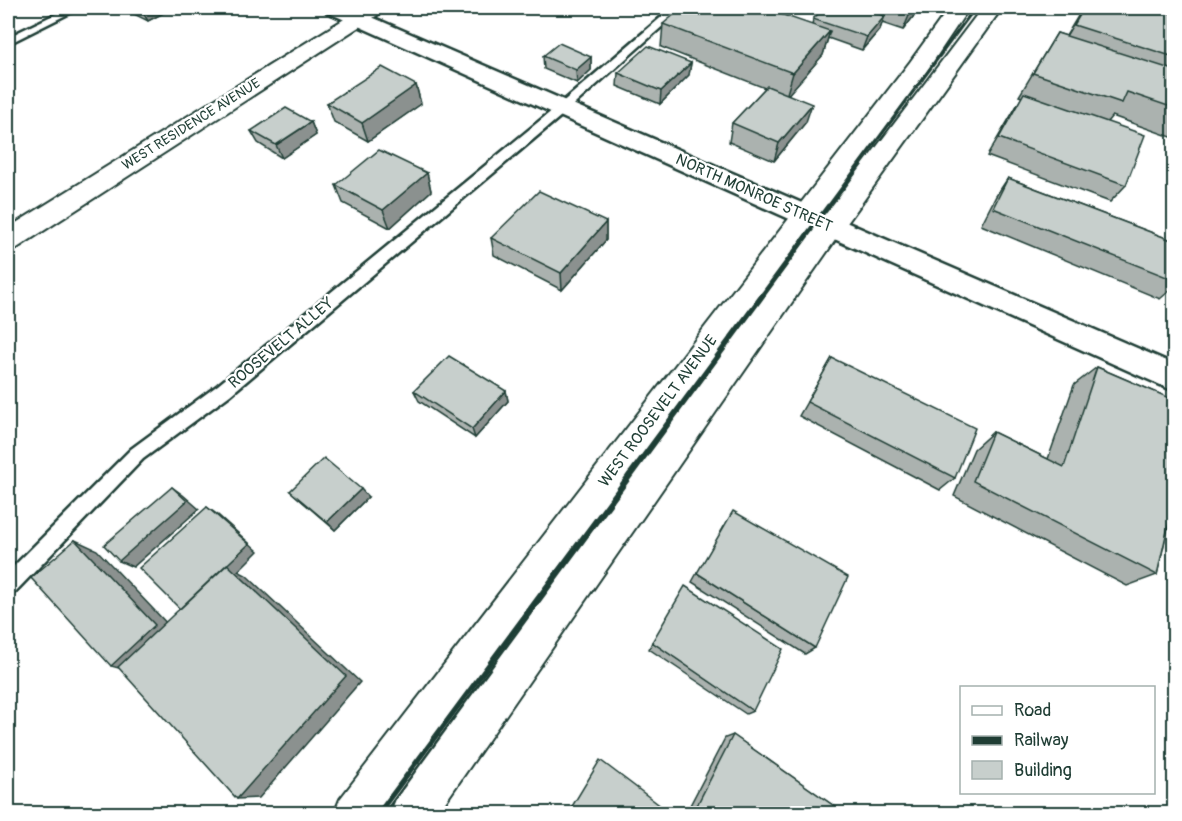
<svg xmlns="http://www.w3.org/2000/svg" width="1182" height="821" font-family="Pangolin,sans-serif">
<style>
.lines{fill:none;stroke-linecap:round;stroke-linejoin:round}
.lane-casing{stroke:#1f3d34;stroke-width:5}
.street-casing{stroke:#1f3d34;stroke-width:4}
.secondary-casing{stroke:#1f3d34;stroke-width:5}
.lane{fill:#fff;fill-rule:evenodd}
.street{fill:#fff;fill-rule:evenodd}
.secondary{fill:#fff;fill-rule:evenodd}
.rail-far2{stroke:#1f3d34;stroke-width:3}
.rail-far1{stroke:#1f3d34;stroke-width:4.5}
.rail{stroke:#1f3d34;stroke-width:5}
.wall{fill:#abb2af;stroke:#1f3d34;stroke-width:1.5}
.shaded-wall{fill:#8b918f;stroke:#1f3d34;stroke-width:1.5}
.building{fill:#c7cfcc;stroke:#1f3d34;stroke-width:1.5}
.labels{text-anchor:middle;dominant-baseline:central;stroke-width:4.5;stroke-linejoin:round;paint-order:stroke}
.far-street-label{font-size:14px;fill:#1f3d34;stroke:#fff}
.street-label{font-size:16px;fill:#1f3d34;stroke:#fff}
</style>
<rect width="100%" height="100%" fill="#fff"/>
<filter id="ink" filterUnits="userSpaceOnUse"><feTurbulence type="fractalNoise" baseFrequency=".0167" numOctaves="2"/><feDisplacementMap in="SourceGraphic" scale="12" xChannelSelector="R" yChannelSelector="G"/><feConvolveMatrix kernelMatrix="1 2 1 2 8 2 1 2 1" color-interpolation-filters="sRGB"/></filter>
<g filter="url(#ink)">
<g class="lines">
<defs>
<path id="lane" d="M68 8H80L8 44V37Z
M672 8H683L567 111 230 395 143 459 15 592 8 594V572L131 449 218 385 559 105Z"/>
<path id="street" d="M362 8H385L382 12 17 248 8 251V228Z
M949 8H969L926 72 382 814H334L340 799 910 62Z
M982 8H1002L840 233 437 814H390L396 799 822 219Z"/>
<path id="secondary" d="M323 8H351L1174 364V391L327 12Z"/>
</defs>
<use href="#lane" class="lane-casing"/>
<use href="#street" class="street-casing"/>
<use href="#secondary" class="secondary-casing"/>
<use href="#lane" class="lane"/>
<use href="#street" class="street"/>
<use href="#secondary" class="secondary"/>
<path class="rail-far2" d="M827 208 975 8"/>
<path class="rail-far1" d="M629 475 828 206"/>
<path class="rail" d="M378 814 630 474"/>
</g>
<path class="wall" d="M122 8H173L148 21Z
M824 8H920L903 30 882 23 880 29 862 50 828 38 823 55 788 94 806 122 774 161 729 142 732 123 765 88 661 47 663 24 812 25 813 19Z
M1080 8H1174V138L1112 116 1107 122 1126 185 1110 202 987 156 1022 97 1019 96 1057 33 1066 36 1083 8Z
M543 56 591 57V70L577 83 544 69Z
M691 63 689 75 660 104 617 86 618 73Z
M416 85 421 104 368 141 334 122 327 103Z
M311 122 316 135 282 158 258 143 251 131Z
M427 173 431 191 390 228 343 203 336 185Z
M1008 178 1174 241V287L1160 299 981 225 996 196Z
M606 222V240L562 290 494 255 491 238Z
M832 358 955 478 940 490 799 416Z
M1097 367 1174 400V522L1170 519 1157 575 1127 586 954 496 974 449 993 432 1048 459 1074 385Z
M414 391H506L508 401 475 438 419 401Z
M290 491 368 497 335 530Z
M697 573 815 648 805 654 692 582Z
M652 642 753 711 746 714 649 649Z
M733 735 844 813H686L725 738Z"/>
<path class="shaded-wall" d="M140 8H173L148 21Z
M914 8H920L903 30 911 11Z
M885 16 880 29 862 50 867 37Z
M830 31 823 55 786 97 793 73Z
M591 57V70L577 83 576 70Z
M691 63 689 75 660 104 661 91Z
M416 85 421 104 368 141 362 123Z
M812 104 806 122 774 161 779 143Z
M311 122 316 135 282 158 276 145Z
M427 173 431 191 390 228 383 210Z
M606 222V240L562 290 561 273Z
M506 391 508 401 475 438 472 429Z
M172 487 183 495 199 509 133 567 119 561Z
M361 489 368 497 335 530 327 522Z
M207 507 218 515 258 551 238 571 246 575 360 682 259 798 237 799 180 609Z
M75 540 97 550 174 631 133 672 111 666Z"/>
<path class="building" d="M682 8H763L830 31 793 73 663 24Z
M824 8H859L885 16 867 37 813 19Z
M900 8H914L911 11Z
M1084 8H1152L1174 14V57L1074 25Z
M1057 33 1174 70V108L1127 92 1122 103 1033 73Z
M559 43 591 57 576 70 543 56Z
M648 46 691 63 661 91 618 73Z
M382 67 416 85 362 123 327 103Z
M767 86 812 104 779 143 732 123Z
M1024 93 1145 135 1126 185 999 138Z
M286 108 311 122 276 145 251 131Z
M379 150 427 173 383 210 336 185Z
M1008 178 1174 241V280L993 208Z
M539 191 606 222 561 273 491 238Z
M449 356 506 391 472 429 414 391Z
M832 358 975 428 955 478 807 402Z
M1097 367 1174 400V500L1157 575 973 481 993 432 1064 467Z
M324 458 361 489 327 522 290 491Z
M172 487 187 501 119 561 104 545Z
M207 507 249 544 180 609 139 568Z
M733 511 848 577 815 648 697 573Z
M75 540 155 625 111 666 31 578Z
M227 564 346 676 237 799 118 667Z
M685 586 783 649 753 711 652 642Z
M733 735 844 813H693Z
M600 760 670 813H568Z"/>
</g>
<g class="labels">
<g class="far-street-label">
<text transform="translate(191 124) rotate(-32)">WEST RESIDENCE AVENUE</text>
</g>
<g class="street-label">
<text transform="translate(754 193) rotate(24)">NORTH MONROE STREET</text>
<text transform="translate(281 343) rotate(-40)">ROOSEVELT ALLEY</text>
<text transform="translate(658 411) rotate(-53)">WEST ROOSEVELT AVENUE</text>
</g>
</g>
<rect width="1182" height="821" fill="none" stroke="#fff" stroke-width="30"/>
<rect x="15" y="15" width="1152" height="791" fill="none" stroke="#1f3d34" stroke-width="2" filter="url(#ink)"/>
<rect x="960" y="686" width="195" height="108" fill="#ffffff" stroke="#a5b1ae" stroke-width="1.5"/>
<rect x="972" y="706" width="30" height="9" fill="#ffffff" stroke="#a5b1ae" stroke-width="1.5"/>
<text x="1014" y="716" font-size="18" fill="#1f3d34">Road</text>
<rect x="972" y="736" width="30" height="9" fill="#1f3d34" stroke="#a5b1ae" stroke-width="1.5"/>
<text x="1014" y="746" font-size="18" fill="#1f3d34">Railway</text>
<rect x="972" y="761" width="30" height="18" fill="#c7cfcc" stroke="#a5b1ae" stroke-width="1.5"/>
<text x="1014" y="776" font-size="18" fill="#1f3d34">Building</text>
</svg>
